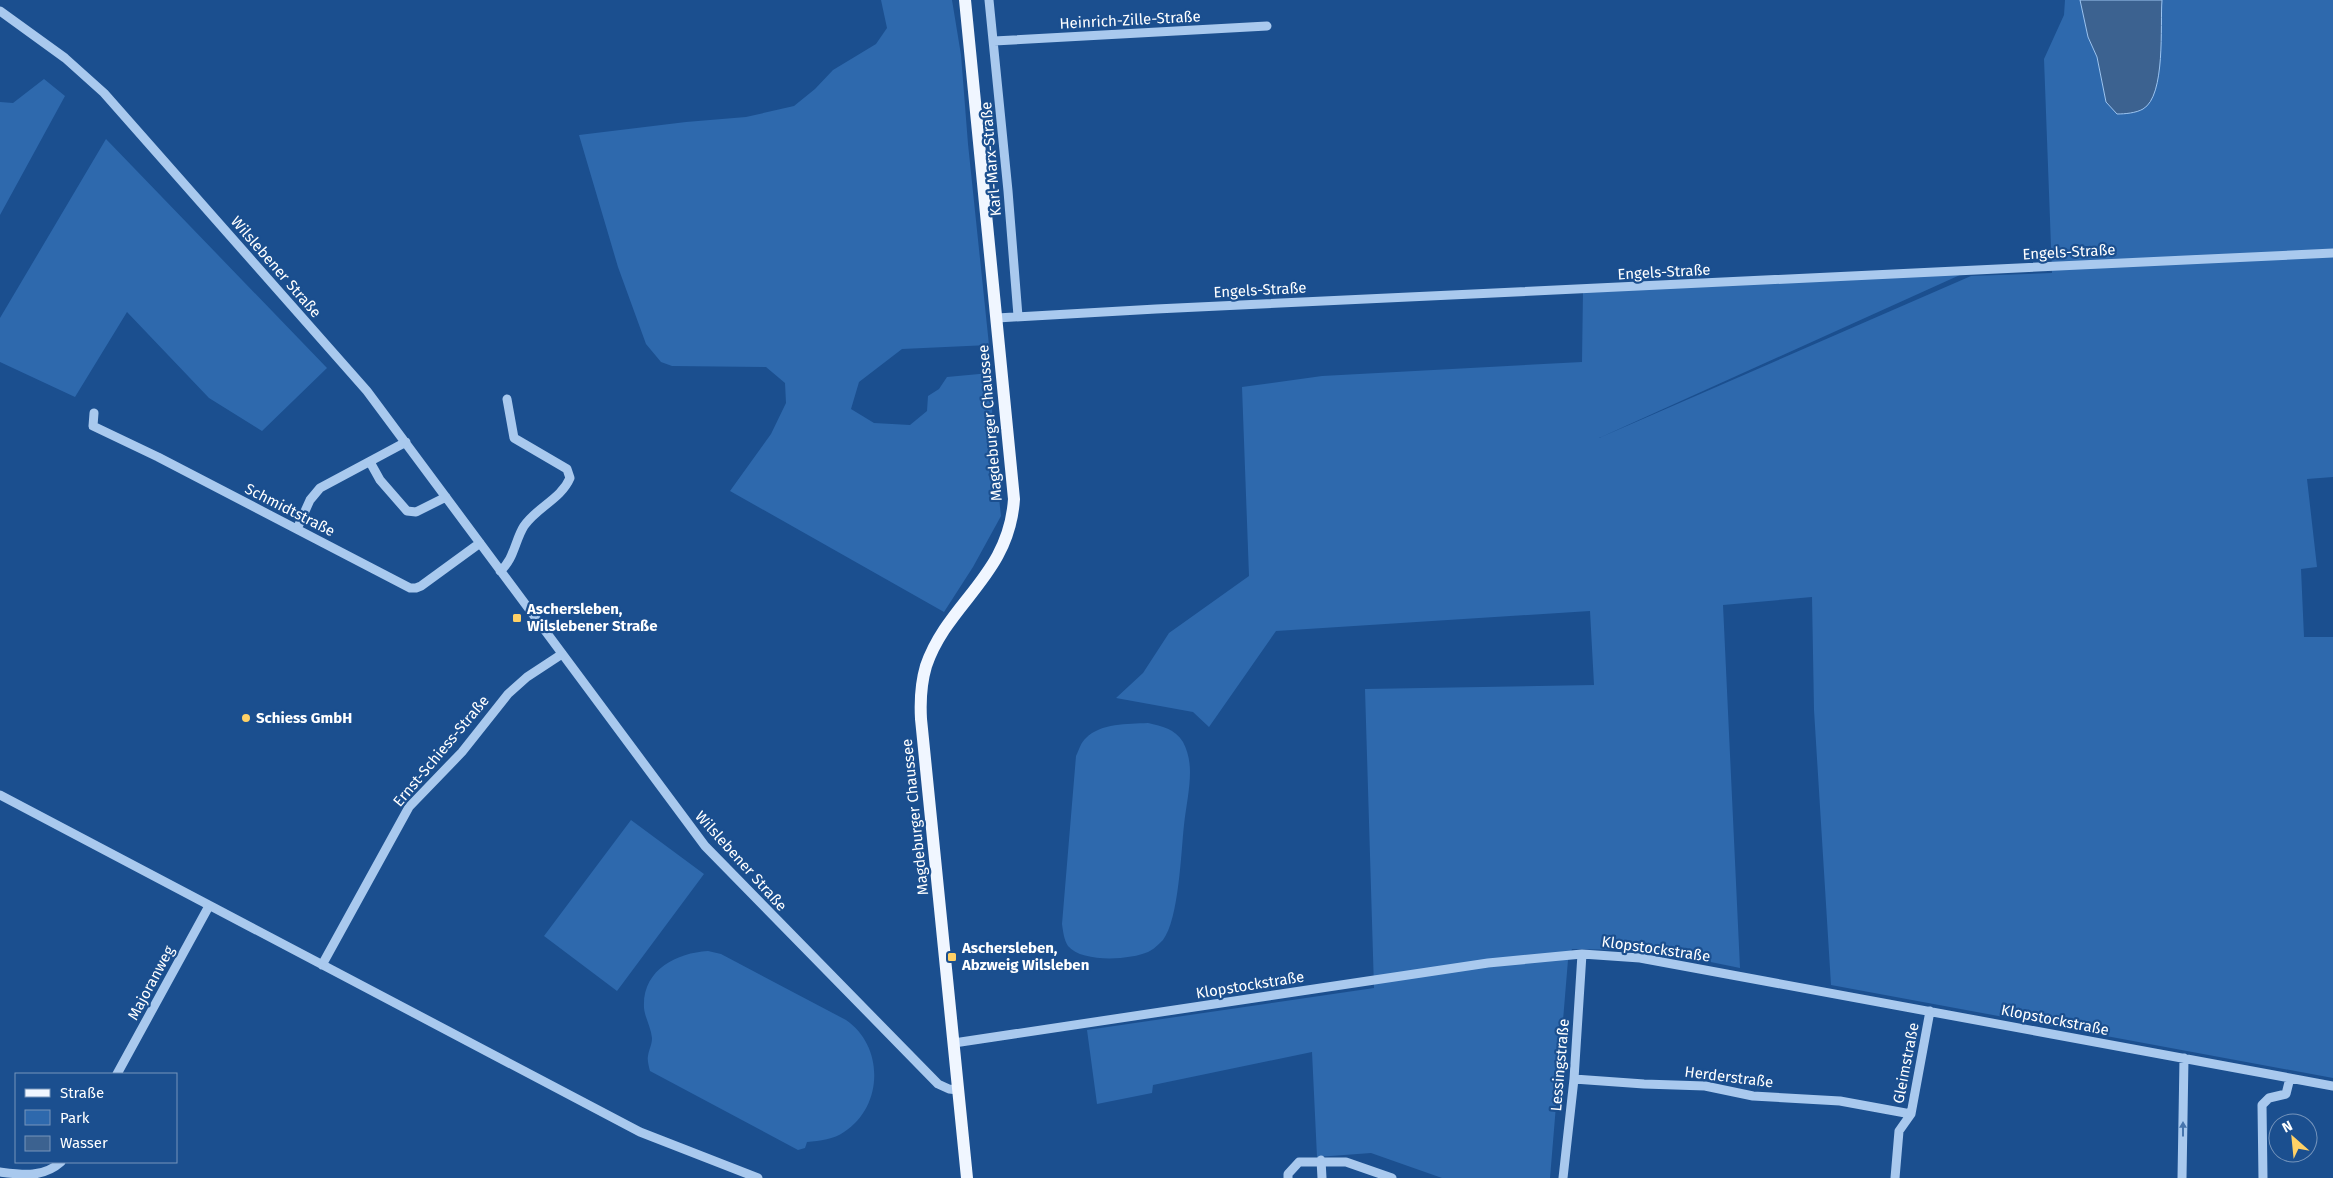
<svg xmlns="http://www.w3.org/2000/svg" width="2333" height="1178" font-family="'Fira Sans',sans-serif">
<style>
.green{fill:#2e69ad}
.water{fill:#3c6290;stroke:#9cc4f0}
.lines{fill:none;stroke-linecap:round;stroke-linejoin:round}
.minor{stroke:#a9c9ee;stroke-width:9}
.major{stroke:#f0f6ff;stroke-width:12}
.oneway{fill:#4674ac}
.poi-dot{fill:#ffd166;stroke:#1b4f8f;stroke-width:2}
.labels{text-anchor:middle;dominant-baseline:central;stroke-width:4.5;stroke-linejoin:round;paint-order:stroke}
.street-label{font-size:15px;fill:#fff;stroke:#1b4f8f}
.poi-label{font-size:15px;font-weight:bold;fill:#fff;stroke:#1b4f8f;text-anchor:start}
</style>
<rect width="100%" height="100%" fill="#1b4f8f"/>
<path class="green" d="M881 0H952L961 55 968 144 989 345 902 349 859 382 851 409 874 423 910 425 927 411 928 396 939 389 947 377 990 373 995 462 1001 516 973 567 944 612 730 491 771 434 786 403 785 383 766 367 672 366 661 362 646 344 618 267 579 135 686 122 746 117 794 106 815 89 833 70 876 44 887 28Z
M2065 0H2080L2088 37 2097 57 2106 102 2161 12 2162 0H2333V477L2307 479 2317 567 2301 569 2304 637H2333V1078L1831 985 1814 710 1812 597 1723 605 1740 968 1691 958 1627 950 1572 949 1568 960 1550 1178H1442L1371 1153 1317 1157 1312 1052 1153 1085 1152 1093 1097 1104 1087 1030 1374 988 1365 689 1594 685 1590 611 1276 631 1209 727 1193 712 1116 698 1143 673 1169 633 1249 576 1242 387 1322 376 1582 362 1583 290 1971 270 1599 438 1971 276 2052 273 2044 59 2064 15Z
M44 79 65 96 0 215V102L13 103Z
M106 139 327 368 262 431 209 398 127 312 75 397 0 362V318Z
M1148 723C1162 726 1175 729 1183 742 1188 751 1190 762 1190 772 1190 789 1186 807 1184 825 1181 852 1179 919 1163 940 1159 944 1153 950 1148 952 1130 960 1082 963 1068 946 1064 940 1063 931 1062 924L1076 756C1079 750 1081 742 1086 738 1101 723 1127 724 1148 723Z
M631 820 704 874 617 991 544 936Z
M708 951 721 954 846 1020C884 1046 884 1106 844 1132 834 1139 820 1141 807 1142L805 1148 798 1150 650 1071C649 1067 647 1060 648 1056 649 1049 652 1045 652 1038 651 1027 645 1018 644 1008 642 970 676 953 708 951Z"/>
<path class="water" d="M2080 0H2162C2160 24 2166 96 2143 109 2136 113 2125 114 2117 114L2106 102 2097 57 2088 37Z"/>
<g class="lines">
<path class="minor" d="M989 0 1008 191 1018 316
M0 11 65 58 104 93 367 391 705 846 938 1084 949 1089 959 1090
M994 41 1267 26
M997 318 1156 309 2333 253
M94 413 93 426 158 457 410 588H416L421 586 480 543
M370 462 380 480 407 511 416 512 446 497
M297 529 310 500 320 488 406 442
M500 571C514 560 515 540 524 526 537 507 561 499 570 478L567 469 514 438 507 399
M0 795 640 1132 758 1178
M322 965 409 807 462 752 508 694 527 677 562 654
M954 1043 1488 963 1582 954 1640 958 2333 1086
M117 1074 209 906
M1574 1079 1644 1084 1705 1086 1753 1096 1840 1101 1911 1114
M1321 1160 1322 1178
M0 1172C23 1175 43 1178 61 1162
M1288 1178V1174L1299 1162H1346L1392 1178
M1563 1178 1574 1079 1582 954
M1895 1178 1899 1131 1911 1114 1930 1011
M2182 1178 2184 1058
M2263 1178 2262 1105 2269 1098 2286 1094 2290 1078"/>
<path class="major" d="M965 0 1014 499C1009 576 948 602 926 666 921 683 920 701 921 719L967 1178"/>
</g>
<defs><path id="oneway-solid" d="M-6-.8H1V-3.2L6.5 0L1 3.2V.8H-6Z" transform="scale(1.25)"/></defs>
<use class="oneway" href="#oneway-solid" transform="translate(2183 1129) rotate(-90)"/>
<g class="poi-dot">
<rect x="512" y="613" width="10" height="10" rx="2.5"/>
<circle cx="246" cy="718" r="5"/>
<rect x="947" y="952" width="10" height="10" rx="2.5"/>
</g>
<g class="labels">
<g class="street-label">
<text transform="translate(1130 20) rotate(-3)">Heinrich-Zille-Straße</text>
<text transform="translate(991 159) rotate(-95)">Karl-Marx-Straße</text>
<text transform="translate(2069 252) rotate(-3)">Engels-Straße</text>
<text transform="translate(276 267) rotate(49)">Wilslebener Straße</text>
<text transform="translate(1664 272) rotate(-3)">Engels-Straße</text>
<text transform="translate(1260 290) rotate(-3)">Engels-Straße</text>
<text transform="translate(990 423) rotate(-95)">Magdeburger Chaussee</text>
<text transform="translate(290 510) rotate(27)">Schmidtstraße</text>
<text transform="translate(441 751) rotate(-50)">Ernst-Schiess-Straße</text>
<text transform="translate(915 817) rotate(-96)">Magdeburger Chaussee</text>
<text transform="translate(741 861) rotate(48)">Wilslebener Straße</text>
<text transform="translate(1656 949) rotate(8)">Klopstockstraße</text>
<text transform="translate(151 983) rotate(-62)">Majoranweg</text>
<text transform="translate(1250 985) rotate(-9)">Klopstockstraße</text>
<text transform="translate(2055 1020) rotate(11)">Klopstockstraße</text>
<text transform="translate(1906 1063) rotate(-79)">Gleimstraße</text>
<text transform="translate(1560 1065) rotate(-85)">Lessingstraße</text>
<text transform="translate(1729 1077) rotate(7)">Herderstraße</text>
</g>
<g class="poi-label">
<text x="527" y="609">Aschersleben,<tspan x="527" dy="17">Wilslebener Straße</tspan></text>
<text x="256" y="718">Schiess GmbH</text>
<text x="962" y="948">Aschersleben,<tspan x="962" dy="17">Abzweig Wilsleben</tspan></text>
</g>
</g>
<rect x="15" y="1073" width="162" height="90" fill="#1b4f8f" stroke="#7695bc"/>
<rect x="25" y="1089" width="25" height="8" fill="#f0f6ff" stroke="#7695bc"/>
<text x="60" y="1098" font-size="15" fill="#ffffff">Straße</text>
<rect x="25" y="1110" width="25" height="15" fill="#2e69ad" stroke="#7695bc"/>
<text x="60" y="1123" font-size="15" fill="#ffffff">Park</text>
<rect x="25" y="1136" width="25" height="15" fill="#3c6290" stroke="#7695bc"/>
<text x="60" y="1148" font-size="15" fill="#ffffff">Wasser</text>
<g transform="translate(2293 1138) rotate(333)"><circle r="24" fill="#1b4f8f" stroke="#7695bc"/>
<path d="M0-4L9 19L0 12L-9 19Z" fill="#ffd166"/>
<text y="-8" font-size="14" font-weight="bold" text-anchor="middle" fill="#ffffff">N</text>
</g>
</svg>
